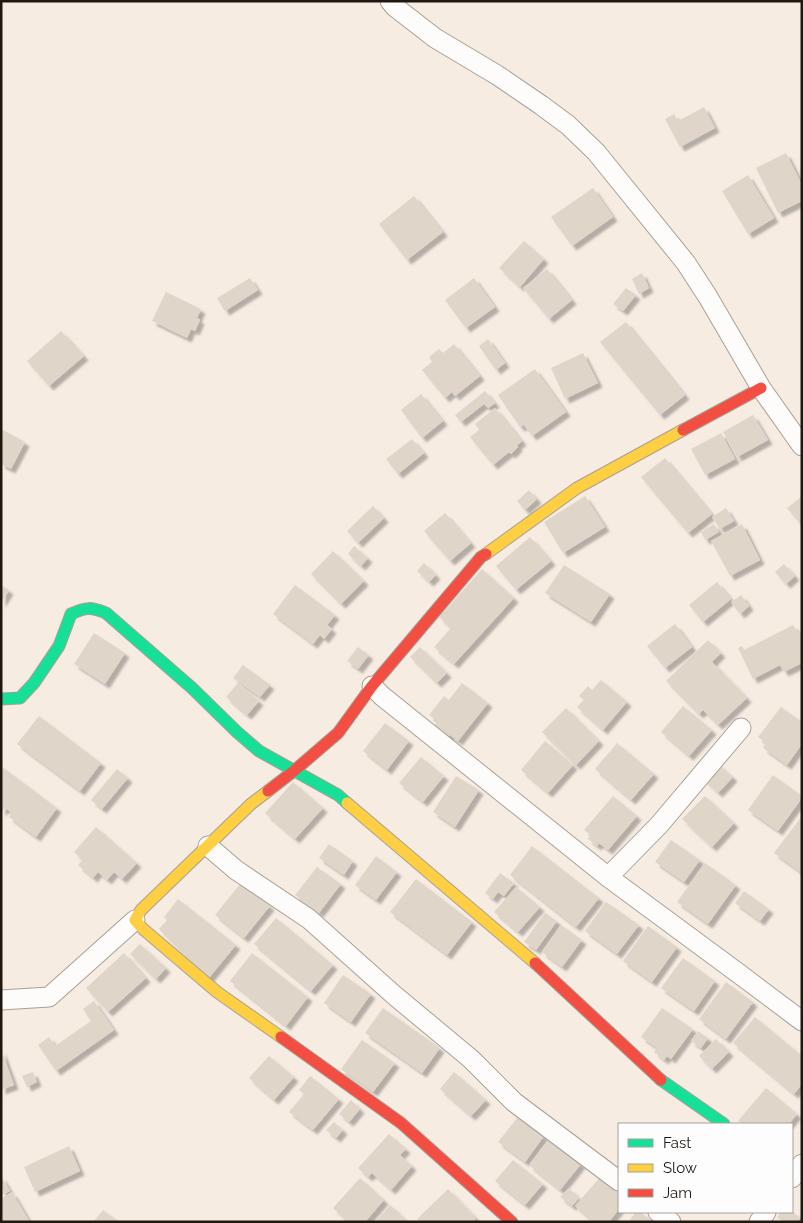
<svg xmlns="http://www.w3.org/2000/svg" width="803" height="1223" font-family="Raleway,sans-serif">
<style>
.building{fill:#e0d5c9;filter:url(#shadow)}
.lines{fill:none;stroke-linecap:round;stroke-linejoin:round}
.street-casing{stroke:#a7a097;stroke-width:21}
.fast-casing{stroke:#a7a097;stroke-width:13}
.slow-casing{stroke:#a7a097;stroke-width:13}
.jam-casing{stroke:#a7a097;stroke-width:13}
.street{stroke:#fefcfb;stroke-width:19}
.fast{stroke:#16e098;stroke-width:11}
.slow{stroke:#ffcf43;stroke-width:11}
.jam{stroke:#f24e42;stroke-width:11}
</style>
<defs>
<filter id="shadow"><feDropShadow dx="4.5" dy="4.5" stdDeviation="1" flood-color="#0004"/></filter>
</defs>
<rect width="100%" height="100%" fill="#f6ece2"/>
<path class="building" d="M704 107 715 128 680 147 665 119 674 114 678 121Z
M786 153 802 185V201L778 213 756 168Z
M748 175 774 218 748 234 722 191Z
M593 188 613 217 572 246 551 217Z
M414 196 443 232 407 260 379 224Z
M524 241 544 259 520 287 499 268Z
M547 269 572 300 549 319 523 288Z
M642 273 649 288 639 294 632 279Z
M250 278 258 290 225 311 217 298Z
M474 278 495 307 466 328 445 300Z
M626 288 636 295 623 311 613 304Z
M166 292 201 309 197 318 200 320 195 331 191 329 187 338 152 321Z
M626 322 685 395 660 415 600 342Z
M61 331 84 356 49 386 27 361Z
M488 339 505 363 496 370 479 346Z
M454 344 480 376 455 396 452 392 445 398 422 370 432 362 429 357 439 349 443 353Z
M583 353 598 383 565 399 551 368Z
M535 369 566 412 532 436 524 425 520 427 498 395Z
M485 391 495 403 488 408 484 404 461 422 455 415Z
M421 394 443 421 422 438 401 410Z
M495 408 522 441 517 445 518 447 511 454 509 452 493 465 470 437 479 430 475 424Z
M753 415 768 440 737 457 723 432Z
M1 429 25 442 11 469 1 464Z
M721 433 735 459 705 475 691 449Z
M412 439 424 453 398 474 386 459Z
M665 458 712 514 688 533 641 477Z
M529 490 537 499 525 510 517 501Z
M585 496 605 527 563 553 544 522Z
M802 496V519L799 522 787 508Z
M373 506 384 518 358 543 347 531Z
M726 508 734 521 720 529 712 517Z
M445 513 471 543 450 561 424 531Z
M714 524 719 532 705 540 701 532Z
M742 524 760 560 730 576 711 541Z
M530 537 551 561 516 590 496 566Z
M354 546 368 558 361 566 348 554Z
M333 551 364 581 341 604 311 574Z
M424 563 436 575 429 582 417 571Z
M784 564 795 576 786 584 775 572Z
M564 565 610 594 591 622 545 593Z
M482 569 514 598 454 664 434 647 451 628 439 617Z
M717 582 731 599 703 622 689 605Z
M1 585 9 590 1 603Z
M295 585 335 615 327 625 332 629 324 639 320 635 313 644 273 614Z
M741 595 749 606 740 614 731 602Z
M675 624 692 647 665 668 647 646Z
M793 625 798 633 802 631V663L784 672 780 665 753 679 738 648 742 646 744 650Z
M94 633 125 653 105 684 74 664Z
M708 640 721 653 712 662 747 698 718 725 703 710 699 714 666 681Z
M358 647 369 655 358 669 347 661Z
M420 647 447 673 437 683 410 657Z
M243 665 270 685 260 697 233 678Z
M601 680 627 702 603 730 577 707 584 700 579 696 588 686 592 690Z
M238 683 259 701 247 715 226 697Z
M462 683 488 703 458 741 450 735 448 737 434 726 438 721 429 715 444 696 449 700Z
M683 706 712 730 689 756 661 732Z
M781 707 802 722V744L787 765 763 748 766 743 758 737Z
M566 708 599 741 576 765 542 732Z
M39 716 101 763 80 791 17 744Z
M385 723 409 741 387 770 363 751Z
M545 741 573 765 548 793 521 770Z
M617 743 654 774 631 800 595 769Z
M421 757 444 776 423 802 399 783Z
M716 762 733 777 718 793 701 777Z
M1 766 57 808 36 837 9 817 12 813 5 808 1 812Z
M117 769 128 778 102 809 91 800Z
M773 775 802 796V798L778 831 748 810Z
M456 776 479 790 455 827 433 812Z
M293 782 323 808 295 839 265 813Z
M613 796 637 816 608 850 599 843 597 846 588 839 591 835 584 830Z
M705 796 734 823 712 847 682 819Z
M802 816V873L774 853Z
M96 827 137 863 122 879 114 872 107 880 98 872 93 878 78 865 83 860 74 852Z
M671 840 700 860 684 882 655 862Z
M329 844 353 861 344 875 319 858Z
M532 846 599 898 576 927 510 875Z
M376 856 397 872 376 900 355 885Z
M705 863 736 885 708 924 677 902Z
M317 867 341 884 319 913 295 895Z
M500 873 514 883 504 896 498 892 493 899 485 893Z
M416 879 472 922 447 955 390 912Z
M241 883 270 906 244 938 215 915Z
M516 887 540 907 518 932 494 912Z
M744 891 769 909 760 921 735 903Z
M178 899 236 945 208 979 159 929 167 920 164 917Z
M606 902 639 925 617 954 585 931Z
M545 913 557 921 536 950 524 942Z
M276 918 333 965 311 991 254 944Z
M561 925 582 940 562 967 542 952Z
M648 926 677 947 652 982 623 961Z
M140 944 166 968 156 979 130 954Z
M124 953 146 978 108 1012 86 988Z
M252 953 308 997 286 1026 230 981Z
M683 958 715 981 694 1011 661 988Z
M343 975 371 994 351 1022 324 1003Z
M726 982 753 1002 726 1039 699 1019Z
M94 1001 114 1030 56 1071 38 1045 49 1037 55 1046 91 1021 83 1009Z
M383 1008 440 1048 422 1073 365 1033Z
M662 1008 693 1029 671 1059 667 1056 664 1060 654 1052 657 1048 641 1037Z
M755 1017 802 1056V1084L794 1094 733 1043Z
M698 1031 708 1038 701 1048 691 1041Z
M716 1039 729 1052 712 1069 699 1056Z
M362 1040 395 1063 373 1092 341 1069Z
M1 1049 14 1085 1 1090Z
M269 1056 294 1077 274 1100 249 1078Z
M33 1072 37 1082 27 1087 22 1076Z
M454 1072 486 1100 471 1116 440 1089Z
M310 1076 339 1099 313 1130 289 1112 304 1094 299 1090Z
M766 1088 797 1114 789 1124H743L738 1121Z
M351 1100 360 1109 349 1122 339 1114Z
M518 1117 544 1136 525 1162 498 1142Z
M334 1122 343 1130 336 1138 326 1130Z
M389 1134 406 1149 400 1155 412 1166 391 1190 372 1173 368 1177 358 1168Z
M549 1139 581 1164 560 1190 529 1165Z
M69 1146 80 1171 35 1192 24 1167Z
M513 1160 543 1184 525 1205 495 1181Z
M602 1175 619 1190V1209L609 1222H594L575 1206Z
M1 1176 10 1191 1 1195Z
M360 1178 384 1200 365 1222H348L333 1208Z
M569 1188 579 1198 572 1206 560 1197Z
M448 1189 476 1218 473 1222H420L417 1219Z
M12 1192 29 1221 27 1222H1V1199Z
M390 1205 409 1222H375Z
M103 1210 119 1222H93Z
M636 1212H640L653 1222H628Z
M781 1212H793L800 1218 797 1222H783L777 1217Z"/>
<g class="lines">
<defs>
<path id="street" d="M390 1 395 7 435 38 497 75 541 105 568 125 596 152 686 263 708 297 761 388 802 446
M372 686 382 696 608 877 738 973 802 1021
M208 846 236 870 309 919 394 995 471 1059 514 1102 619 1181
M608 877 659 825 741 728
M1 1000 49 997 135 920
M792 1178 802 1164
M658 1212 671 1222
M759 1222 766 1212"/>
<path id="fast" d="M1 699 20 698 34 683 59 646 71 614C86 607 91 607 106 613L192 688 237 732 259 751 338 795 347 803
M661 1080 724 1124"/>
<path id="slow" d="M486 554 577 488 683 430
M268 791 251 804 141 910 135 920 143 929 217 992 281 1037
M347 803 535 963"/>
<path id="jam" d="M683 430 761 388
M268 791 295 770 338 733 372 686 481 557 486 554
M535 963 661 1080
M281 1037 401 1123 512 1222"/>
</defs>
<use href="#street" class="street-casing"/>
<use href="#fast" class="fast-casing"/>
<use href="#slow" class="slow-casing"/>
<use href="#jam" class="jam-casing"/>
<use href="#street" class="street"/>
<use href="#fast" class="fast"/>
<use href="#slow" class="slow"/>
<use href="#jam" class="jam"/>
</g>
<rect width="803" height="1223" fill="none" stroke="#201810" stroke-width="5"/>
<rect x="618" y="1123" width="175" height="90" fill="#fdfdfd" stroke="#a5a19e"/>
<rect x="628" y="1139" width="25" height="8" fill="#16e098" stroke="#a5a19e"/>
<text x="663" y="1148" font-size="15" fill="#201810">Fast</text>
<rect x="628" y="1164" width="25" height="8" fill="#ffcf43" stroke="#a5a19e"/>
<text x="663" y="1173" font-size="15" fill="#201810">Slow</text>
<rect x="628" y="1189" width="25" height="8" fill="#f24e42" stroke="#a5a19e"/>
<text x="663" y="1198" font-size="15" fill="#201810">Jam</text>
</svg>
